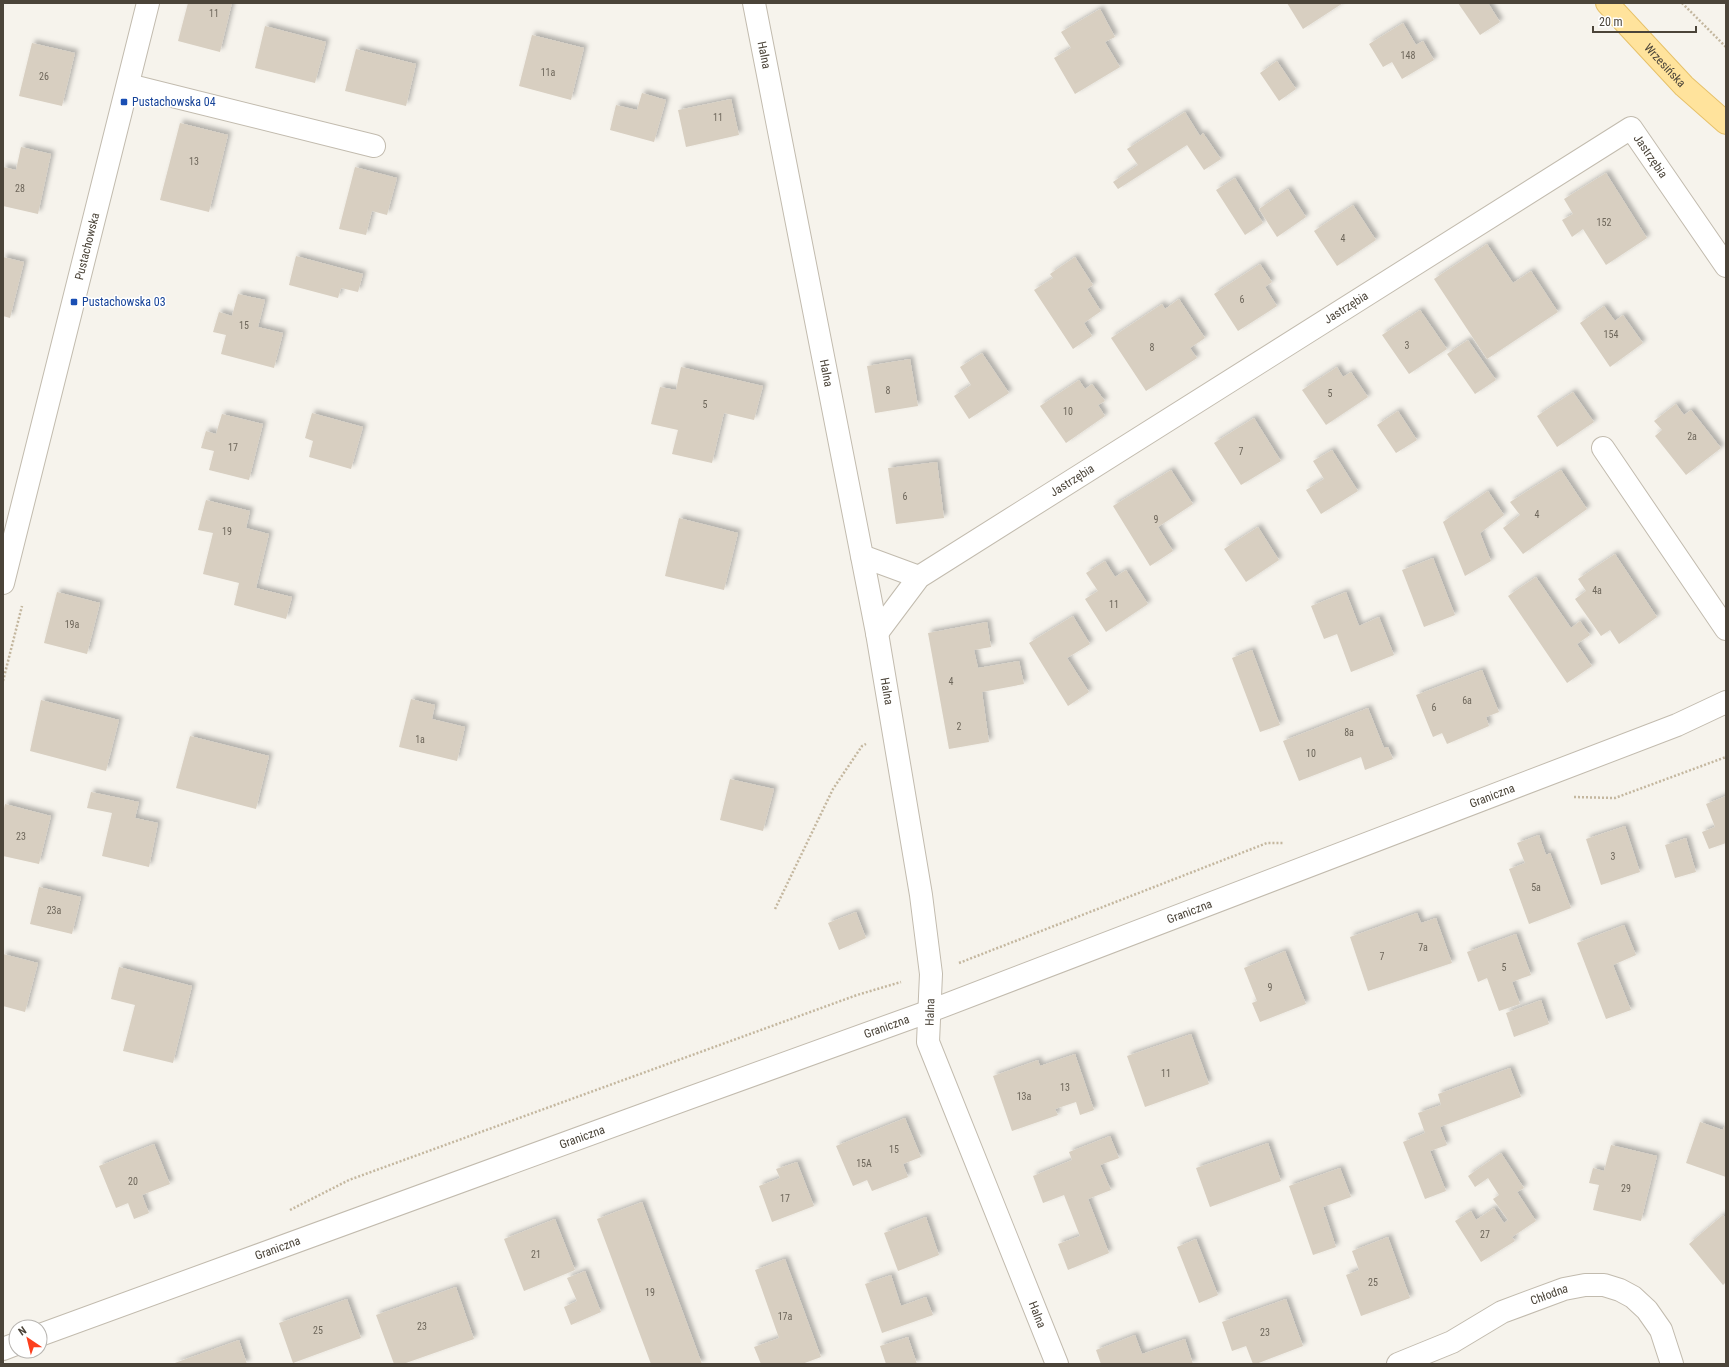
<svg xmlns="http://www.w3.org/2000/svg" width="1729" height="1367" font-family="'Roboto Condensed',sans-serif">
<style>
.building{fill:#d8cfc1;filter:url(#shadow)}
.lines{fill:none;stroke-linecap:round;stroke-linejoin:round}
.minor-casing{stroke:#c2bbae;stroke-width:24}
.major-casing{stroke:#e6c16a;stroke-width:24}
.path{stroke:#c4b79f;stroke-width:2.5;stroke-dasharray:2 2;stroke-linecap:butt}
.minor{stroke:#fff;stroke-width:22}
.major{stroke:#ffe39c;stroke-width:22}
.transit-dot{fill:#1a4fb4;stroke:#fff;stroke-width:1.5}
.labels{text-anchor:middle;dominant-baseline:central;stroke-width:3;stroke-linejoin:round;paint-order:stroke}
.number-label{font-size:10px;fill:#6e675b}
.street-label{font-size:12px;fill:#4b4439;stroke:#fff}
.transit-label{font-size:12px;fill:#164399;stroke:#fff;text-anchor:start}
</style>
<defs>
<filter id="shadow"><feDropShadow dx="3.5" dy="-3.5" stdDeviation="2" flood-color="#0004"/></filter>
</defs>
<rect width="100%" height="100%" fill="#f6f3ec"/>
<path class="building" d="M188 3H232L220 52 178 41Z
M1287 3H1343L1303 29Z
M1458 3H1488L1500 22 1480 35Z
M1100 9 1115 37 1105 42 1120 67 1075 94 1054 58 1071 48 1061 32Z
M1403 23 1416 45 1423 41 1434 60 1402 79 1392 62 1383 67 1369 44Z
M265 26 326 42 315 83 255 68Z
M532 35 584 48 571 100 519 86Z
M32 43 75 53 62 106 19 96Z
M356 49 416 64 406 106 345 91Z
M1277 61 1296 89 1279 101 1260 73Z
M642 93 666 100 654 142 610 130 616 105 637 110Z
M731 99 739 135 686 147 678 110Z
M1185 112 1200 136 1203 133 1221 159 1204 170 1187 145 1118 189 1113 182 1138 165 1127 149Z
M180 123 228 135 209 212 160 200Z
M21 147 51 154 38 214 3 206V167L16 170Z
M355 167 397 178 387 215 372 211 366 235 339 229Z
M1606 173 1647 238 1606 265 1583 229 1572 237 1562 220 1573 214 1564 199Z
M1235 178 1263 223 1245 235 1216 190Z
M1288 189 1306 217 1277 237 1259 209Z
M1353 205 1376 240 1337 266 1314 231Z
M1487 244 1513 283 1531 271 1558 312 1487 359 1434 279Z
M296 256 363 274 358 292 341 288 338 298 289 285Z
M3 257 24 262 10 318 3 316Z
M1075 257 1093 285 1087 289 1101 311 1084 323 1092 336 1073 349 1034 290 1053 278 1050 274Z
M1260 264 1272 282 1265 287 1277 306 1238 331 1214 294Z
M238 294 265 300 258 327 283 333 274 368 221 354 226 335 213 332 219 312 232 316Z
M1179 299 1205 338 1190 348 1197 358 1146 391 1111 338 1162 304 1165 309Z
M1604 306 1615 321 1623 315 1643 343 1610 367 1580 323Z
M1420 310 1447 349 1409 374 1382 335Z
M1468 340 1496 380 1475 394 1447 354Z
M982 353 1009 393 969 419 954 396 971 385 960 367Z
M910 359 918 406 875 413 867 366Z
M681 367 763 386 754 420 724 413 712 463 672 454 678 430 651 424 660 387 676 390Z
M1337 367 1343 377 1351 372 1368 397 1326 425 1302 390Z
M1079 380 1085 389 1092 384 1105 401 1098 405 1105 416 1066 443 1040 406Z
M1573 392 1594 422 1557 447 1537 416Z
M1676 404 1684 415 1691 410 1721 448 1686 475 1655 436 1662 430 1654 421Z
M1398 411 1417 440 1396 453 1377 425Z
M312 413 363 427 351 469 309 457 313 441 305 438Z
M222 414 263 424 249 480 209 470 214 451 201 448 206 431 216 434Z
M1254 418 1281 461 1241 485 1214 443Z
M1332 450 1358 491 1321 514 1306 490 1324 479 1313 461Z
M937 462 944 518 896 524 888 468Z
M1171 470 1193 504 1158 527 1173 551 1150 566 1113 506Z
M1561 470 1587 509 1523 554 1503 528 1520 515 1510 502Z
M1488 491 1504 515 1480 533 1491 561 1465 576 1443 522Z
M206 500 250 511 246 528 269 534 256 588 292 597 286 619 234 605 239 583 203 574 213 533 198 530Z
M679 518 738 533 724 590 665 576Z
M1258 527 1279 560 1246 582 1224 549Z
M1615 554 1657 617 1619 644 1610 630 1601 636 1575 599 1586 591 1578 579Z
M1433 558 1455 615 1424 627 1402 570Z
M1105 561 1115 577 1126 570 1148 604 1106 632 1085 599 1098 591 1086 573Z
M1536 577 1571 628 1580 621 1590 635 1577 644 1592 666 1567 683 1508 596Z
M57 592 100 603 87 654 44 643Z
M1346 592 1359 626 1379 617 1394 655 1351 672 1337 634 1324 639 1311 606Z
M1073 616 1090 644 1067 658 1089 692 1068 706 1029 643Z
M987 622 991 647 974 650 978 668 1019 661 1024 684 982 692 989 742 949 749 928 633Z
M1252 650 1280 725 1260 732 1232 658Z
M1482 670 1499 712 1486 717 1489 726 1447 744 1442 733 1433 737 1416 695Z
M411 699 435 705 432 719 465 727 457 761 399 747Z
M41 700 119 720 106 771 30 751Z
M1368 708 1384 748 1388 747 1393 759 1365 770 1361 757 1299 781 1283 741Z
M190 736 269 756 256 809 176 788Z
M730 779 774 789 763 831 720 820Z
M91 792 139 802 135 818 158 823 149 867 102 856 112 813 87 808Z
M1726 796V843L1709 849 1702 832 1715 827 1706 804Z
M5 804 51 816 39 864 3 856V813Z
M1625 826 1640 872 1601 885 1586 839Z
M1539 835 1546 855 1550 853 1571 908 1529 924 1509 869 1525 863 1517 843Z
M1686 838 1696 872 1675 878 1665 845Z
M39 887 81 897 72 934 30 924Z
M856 912 866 938 839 950 828 923Z
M1417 913 1421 923 1436 918 1452 963 1368 991 1350 937Z
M1624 925 1636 955 1613 965 1631 1010 1606 1019 1577 943Z
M1516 934 1531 975 1512 982 1520 1004 1499 1011 1487 978 1478 982 1467 952Z
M1285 951 1306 1004 1260 1022 1252 1003 1257 1001 1244 968Z
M3 954 38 963 25 1012 3 1006Z
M119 967 192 986 173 1063 123 1051 135 1005 111 999Z
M1541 1000 1549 1024 1514 1037 1506 1013Z
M1191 1034 1209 1084 1145 1107 1127 1056Z
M1075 1054 1094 1110 1080 1115 1076 1102 1055 1109 1058 1115 1012 1131 993 1076 1038 1060 1040 1066Z
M1510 1068 1521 1097 1440 1127 1447 1145 1430 1151 1446 1191 1425 1199 1403 1142 1425 1133 1418 1113 1441 1105 1438 1094Z
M905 1118 921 1157 903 1164 908 1177 872 1191 867 1180 853 1186 836 1146Z
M1700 1122 1723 1130 1726 1122V1177L1686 1163Z
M1110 1136 1119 1158 1100 1165 1111 1190 1088 1199 1109 1253 1068 1270 1058 1244 1080 1236 1064 1195 1043 1203 1033 1176 1072 1160 1069 1152Z
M1268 1143 1281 1181 1210 1207 1196 1168Z
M154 1144 170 1184 142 1195 149 1213 134 1219 128 1203 116 1208 99 1166Z
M1611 1145 1657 1156 1641 1221 1593 1210 1599 1185 1589 1183 1593 1168 1604 1171Z
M1501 1153 1524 1188 1517 1192 1536 1221 1512 1237 1515 1241 1481 1262 1455 1221 1471 1211 1476 1220 1494 1208 1504 1223 1508 1220 1493 1199 1499 1195 1488 1178 1475 1187 1468 1176Z
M797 1162 814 1206 772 1222 759 1186 780 1178 776 1169Z
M1340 1168 1351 1197 1323 1207 1336 1247 1313 1255 1289 1186Z
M642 1202 702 1364H651L597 1219Z
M1723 1215 1726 1219V1282L1723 1285 1689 1244Z
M926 1217 939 1255 898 1271 884 1233Z
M555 1219 575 1270 524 1291 504 1239Z
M1388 1237 1410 1298 1361 1316 1346 1275 1359 1270 1352 1251Z
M1196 1239 1218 1295 1199 1303 1177 1247Z
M785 1259 821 1357 802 1364H761L754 1347 779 1338 755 1270Z
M585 1271 601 1312 571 1325 564 1307 577 1301 567 1278Z
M891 1275 901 1306 926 1297 933 1315 882 1333 865 1284Z
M456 1287 474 1339 403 1364H394L376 1315Z
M347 1299 361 1338 293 1363 279 1323Z
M1286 1299 1303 1346 1256 1364H1253L1246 1346 1232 1351 1222 1322Z
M1135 1335 1142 1354 1185 1339 1193 1364H1101L1096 1350Z
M908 1337 917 1364H886L880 1346Z
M239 1340 247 1364H172Z"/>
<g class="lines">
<defs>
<g id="minor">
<path id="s1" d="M754 3 877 633 921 895 931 974 928 1042 1057 1364"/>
<path d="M128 85 374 146"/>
<path d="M1603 448 1726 629"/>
<path d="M862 556 919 577"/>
<path id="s2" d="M3 583 148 3"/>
<path id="s3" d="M877 633 919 577 1631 128 1726 266"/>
<path id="s4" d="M40 1335 689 1098 930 1011 1677 725 1726 702"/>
<path d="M3 1349 16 1344"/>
<path id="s5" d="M1398 1364 1452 1342 1502 1312 1564 1289 1585 1285H1604L1620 1290 1633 1297 1647 1310 1661 1330 1672 1364"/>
</g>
<g id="major">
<path id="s6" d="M1607 3 1684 86 1726 123"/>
</g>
</defs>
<use href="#minor" class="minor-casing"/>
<use href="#major" class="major-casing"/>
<path class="path" d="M1682 3 1726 47
M3 681 22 606
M1574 797 1615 798 1726 757
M775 909 833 789 862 746 866 744
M959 963 1267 843H1283
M290 1210 349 1180 857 995 901 982"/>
<use href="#minor" class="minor"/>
<use href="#major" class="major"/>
</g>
<g class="transit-dot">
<rect x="120" y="98" width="8" height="8" rx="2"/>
<rect x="70" y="298" width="8" height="8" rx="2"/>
</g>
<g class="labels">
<g class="number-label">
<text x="214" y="13">11</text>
<text x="1408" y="55">148</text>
<text x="548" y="72">11a</text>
<text x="44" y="76">26</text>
<text x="718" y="117">11</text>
<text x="194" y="161">13</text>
<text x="20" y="188">28</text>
<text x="1604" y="222">152</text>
<text x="1343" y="238">4</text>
<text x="1242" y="299">6</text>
<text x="244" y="325">15</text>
<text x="1611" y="334">154</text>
<text x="1407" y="345">3</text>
<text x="1152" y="347">8</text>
<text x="888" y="390">8</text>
<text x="1330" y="393">5</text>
<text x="705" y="404">5</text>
<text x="1068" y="411">10</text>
<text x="1692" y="436">2a</text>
<text x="233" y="447">17</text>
<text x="1241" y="451">7</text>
<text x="905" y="496">6</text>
<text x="1537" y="514">4</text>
<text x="1156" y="519">9</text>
<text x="227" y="531">19</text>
<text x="1597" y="590">4a</text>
<text x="1114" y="604">11</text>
<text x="72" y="624">19a</text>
<text x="951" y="681">4</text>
<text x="1467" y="700">6a</text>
<text x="1434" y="707">6</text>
<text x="959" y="726">2</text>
<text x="1349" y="732">8a</text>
<text x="420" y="739">1a</text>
<text x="1311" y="753">10</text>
<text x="21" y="836">23</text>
<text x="1613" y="856">3</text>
<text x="1536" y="887">5a</text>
<text x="54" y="910">23a</text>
<text x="1423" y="947">7a</text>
<text x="1382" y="956">7</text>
<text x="1504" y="967">5</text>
<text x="1270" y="987">9</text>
<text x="1166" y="1073">11</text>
<text x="1065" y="1087">13</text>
<text x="1024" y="1096">13a</text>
<text x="894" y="1149">15</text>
<text x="864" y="1163">15A</text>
<text x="133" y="1181">20</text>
<text x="1626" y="1188">29</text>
<text x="785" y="1198">17</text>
<text x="1485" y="1234">27</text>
<text x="536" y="1254">21</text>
<text x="1373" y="1282">25</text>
<text x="650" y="1292">19</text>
<text x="785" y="1316">17a</text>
<text x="422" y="1326">23</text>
<text x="318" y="1330">25</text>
<text x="1265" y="1332">23</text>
</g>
<g class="street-label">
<text stroke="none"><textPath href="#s1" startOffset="53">Halna</textPath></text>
<text stroke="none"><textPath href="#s6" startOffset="85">Wrzesińska</textPath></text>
<text stroke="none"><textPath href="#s3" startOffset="946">Jastrzębia</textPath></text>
<text stroke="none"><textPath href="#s2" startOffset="347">Pustachowska</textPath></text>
<text stroke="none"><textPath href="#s3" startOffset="575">Jastrzębia</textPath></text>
<text stroke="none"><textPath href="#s1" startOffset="377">Halna</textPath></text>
<text stroke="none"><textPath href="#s3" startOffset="251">Jastrzębia</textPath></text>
<text stroke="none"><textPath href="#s1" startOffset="701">Halna</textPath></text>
<text stroke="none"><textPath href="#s4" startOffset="1549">Graniczna</textPath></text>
<text stroke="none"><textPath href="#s4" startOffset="1225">Graniczna</textPath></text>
<text transform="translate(930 1012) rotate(-88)">Halna</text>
<text stroke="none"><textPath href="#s4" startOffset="901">Graniczna</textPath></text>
<text stroke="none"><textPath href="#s4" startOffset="577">Graniczna</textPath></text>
<text stroke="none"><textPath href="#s4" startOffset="253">Graniczna</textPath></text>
<text stroke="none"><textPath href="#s5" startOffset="167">Chłodna</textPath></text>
<text stroke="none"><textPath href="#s1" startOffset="1349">Halna</textPath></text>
</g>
<g class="transit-label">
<text x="132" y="102">Pustachowska 04</text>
<text x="82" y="302">Pustachowska 03</text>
</g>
</g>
<rect width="1729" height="1367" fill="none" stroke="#4b4439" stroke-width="8"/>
<g transform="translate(28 1339) rotate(325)"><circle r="19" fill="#ffffff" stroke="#b7b4b0"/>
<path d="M0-3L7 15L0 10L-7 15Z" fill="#fc3f1d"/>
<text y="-6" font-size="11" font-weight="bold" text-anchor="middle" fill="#4b4439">N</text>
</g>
<path d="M1593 26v6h103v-6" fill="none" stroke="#4b4439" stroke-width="2"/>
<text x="1599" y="26" font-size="12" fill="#4b4439" stroke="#ffffff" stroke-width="3" paint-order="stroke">20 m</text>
</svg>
